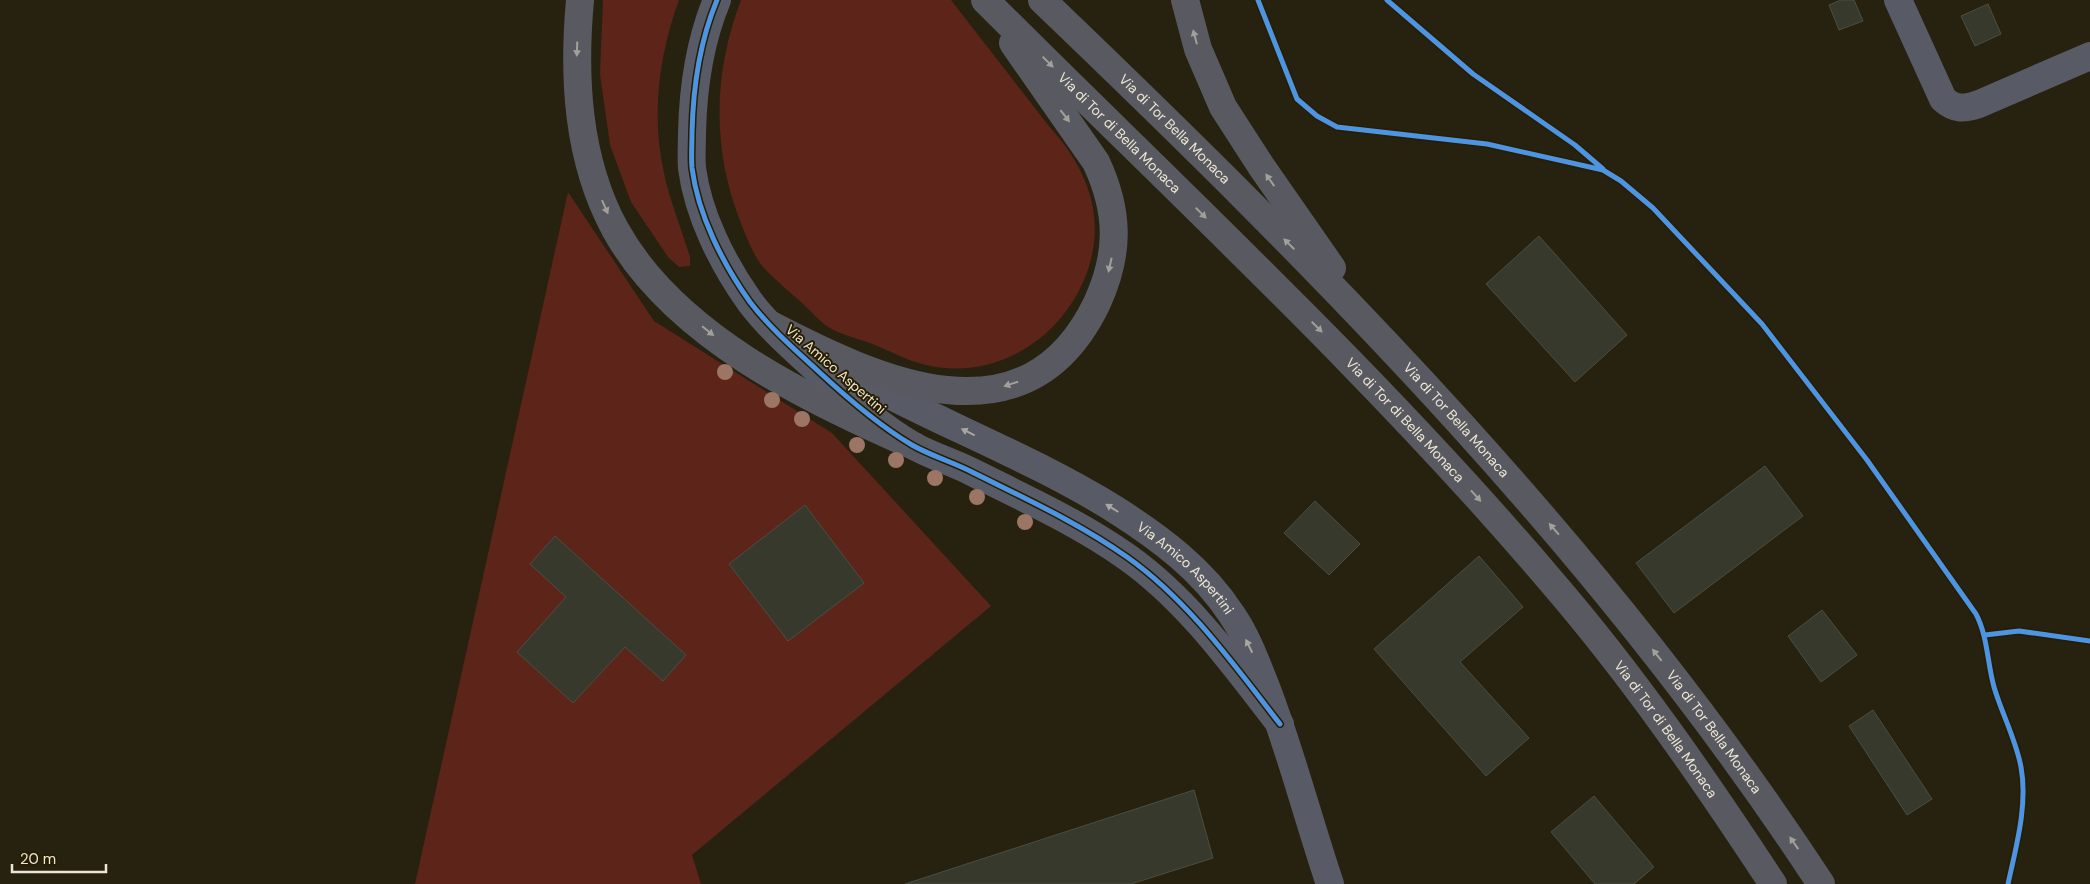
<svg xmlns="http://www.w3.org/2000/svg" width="2090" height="884" font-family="'DM Sans',sans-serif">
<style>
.green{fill:#5d2419}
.building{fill:#36392c;stroke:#4c4e42}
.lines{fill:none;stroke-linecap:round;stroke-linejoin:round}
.minor{stroke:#585b65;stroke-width:28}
.primary{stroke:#595a61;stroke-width:28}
.cycleway-casing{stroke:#271d00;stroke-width:8}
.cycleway{stroke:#4d94e3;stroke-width:5}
.tree{fill:#9c7565}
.oneway{fill:#a2a09a}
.oneway2{fill:#a9a7a2}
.labels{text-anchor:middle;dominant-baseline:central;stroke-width:4;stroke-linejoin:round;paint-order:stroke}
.street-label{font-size:14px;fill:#ece6d3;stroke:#271d00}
</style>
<rect width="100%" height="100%" fill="#27210f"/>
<path class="green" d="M603 0H679C659 54 651 116 664 173 670 202 682 230 690 257V266L679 267 668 257 631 202 610 145 600 74Z
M741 0H951L1048 125C1084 164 1106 212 1089 266 1068 335 998 382 926 365 908 361 892 352 875 345 860 339 841 335 828 327 819 321 811 311 803 304 790 292 775 280 763 267 753 255 746 236 740 221 712 149 713 73 741 0Z
M568 192 654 321 832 433 991 606 692 855 701 884H415Z"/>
<path class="building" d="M1841 0H1854L1863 21 1839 30 1829 5Z
M1988 4 2001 34 1975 46 1961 16Z
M1539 236 1627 335 1575 382 1486 284Z
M1765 466 1803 516 1674 613 1636 563Z
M1315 501 1360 544 1329 575 1284 533Z
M805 505 864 583 788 641 729 564Z
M555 536 686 655 663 681 625 647 573 703 517 652 566 597 530 564Z
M1479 556 1523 607 1460 662 1529 738 1486 776 1374 649Z
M1822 610 1857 655 1821 682 1788 636Z
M1873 710 1932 799 1907 815 1849 726Z
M1194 790 1213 858 1131 884H905Z
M1594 796 1654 867 1634 884H1595L1551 832Z"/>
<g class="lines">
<g class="minor">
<path d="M717 0C699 43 693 87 692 133 692 145 691 157 692 168 698 215 723 264 750 302 769 327 794 349 817 370 846 397 878 425 912 445 931 456 953 462 972 472 1024 498 1079 523 1127 557 1189 601 1234 665 1280 724"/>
<path d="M1898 0 1943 99C1955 110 1964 109 1979 104L2090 56"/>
<path id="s1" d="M833 365C925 418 1026 454 1116 510 1160 538 1203 570 1232 615 1247 637 1256 662 1266 687 1291 752 1308 819 1330 884"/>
</g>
<g class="primary">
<path d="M580 0C573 77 577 159 615 229 673 335 808 400 914 446"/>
<path id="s2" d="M985 0C1176 191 1376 375 1551 581 1633 676 1704 779 1773 884"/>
<path id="s3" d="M1042 0C1326 272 1605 553 1821 884"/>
<path d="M1185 0 1198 49 1223 107 1261 166 1332 268"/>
<path d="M769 324C877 380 1026 451 1097 303 1120 253 1119 211 1096 162L1013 43"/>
</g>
<defs>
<path id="cycleway" d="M717 0C699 43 693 87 692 133 692 145 691 157 692 168 698 215 723 264 750 302 769 327 794 349 817 370 846 397 878 425 912 445 931 456 953 462 972 472 1024 498 1079 523 1127 557 1189 601 1234 665 1280 724
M1258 0 1297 99 1317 116 1337 127 1487 144 1603 170 1621 181 1653 208 1762 324 1867 460 1976 614C1988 637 1987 662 1994 687 2002 714 2016 740 2021 767 2028 805 2016 847 2008 884
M1387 0 1473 74 1575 145 1603 169
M1985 635 2019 631 2090 641"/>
</defs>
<use href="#cycleway" class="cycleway-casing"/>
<use href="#cycleway" class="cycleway"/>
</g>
<g class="tree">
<circle cx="725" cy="372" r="8"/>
<circle cx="772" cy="400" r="8"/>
<circle cx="802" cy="419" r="8"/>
<circle cx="857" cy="445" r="8"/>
<circle cx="896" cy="460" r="8"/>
<circle cx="935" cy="478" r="8"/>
<circle cx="977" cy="497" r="8"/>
<circle cx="1025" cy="522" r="8"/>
</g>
<defs><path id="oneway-solid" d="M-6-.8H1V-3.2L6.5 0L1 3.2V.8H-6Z" transform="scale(1.25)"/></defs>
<g class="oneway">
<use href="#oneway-solid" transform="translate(1195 37) rotate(-105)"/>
<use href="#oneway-solid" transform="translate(577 49) rotate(92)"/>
<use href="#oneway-solid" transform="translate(1048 62) rotate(45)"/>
<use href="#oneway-solid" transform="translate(1065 116) rotate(52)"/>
<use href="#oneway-solid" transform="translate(1270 180) rotate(-125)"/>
<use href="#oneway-solid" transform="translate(605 207) rotate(66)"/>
<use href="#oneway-solid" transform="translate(1201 213) rotate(45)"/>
<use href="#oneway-solid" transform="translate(1289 244) rotate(-135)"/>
<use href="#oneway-solid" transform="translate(1110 265) rotate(103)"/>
<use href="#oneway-solid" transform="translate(1317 327) rotate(45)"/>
<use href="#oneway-solid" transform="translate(708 331) rotate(39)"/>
<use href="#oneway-solid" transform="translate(1011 384) rotate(162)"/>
<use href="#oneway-solid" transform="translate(1476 496) rotate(48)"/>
<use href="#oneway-solid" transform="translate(1554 529) rotate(-131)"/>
<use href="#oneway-solid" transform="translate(1657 655) rotate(-128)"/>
<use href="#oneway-solid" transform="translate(1794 843) rotate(-125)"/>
</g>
<g class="oneway2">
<use href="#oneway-solid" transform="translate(968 432) rotate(-154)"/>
<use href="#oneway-solid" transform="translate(1112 508) rotate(-148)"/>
<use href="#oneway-solid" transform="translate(1249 646) rotate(-116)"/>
</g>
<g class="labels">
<g class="street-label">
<text stroke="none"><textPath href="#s3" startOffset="185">Via di Tor Bella Monaca</textPath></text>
<text stroke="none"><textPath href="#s2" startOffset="189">Via di Tor di Bella Monaca</textPath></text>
<text transform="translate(836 369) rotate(41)">Via Amico Aspertini</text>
<text stroke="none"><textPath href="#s2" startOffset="594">Via di Tor di Bella Monaca</textPath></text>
<text stroke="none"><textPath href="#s3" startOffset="590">Via di Tor Bella Monaca</textPath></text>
<text stroke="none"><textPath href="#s1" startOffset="409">Via Amico Aspertini</textPath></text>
<text stroke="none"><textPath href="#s2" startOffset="999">Via di Tor di Bella Monaca</textPath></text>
<text stroke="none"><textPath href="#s3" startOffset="995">Via di Tor Bella Monaca</textPath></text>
</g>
</g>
<path d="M12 864v8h94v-8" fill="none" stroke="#ece6d3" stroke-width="2.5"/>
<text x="20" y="864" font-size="15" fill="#ece6d3" stroke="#271d00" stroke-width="4" paint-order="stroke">20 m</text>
</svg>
